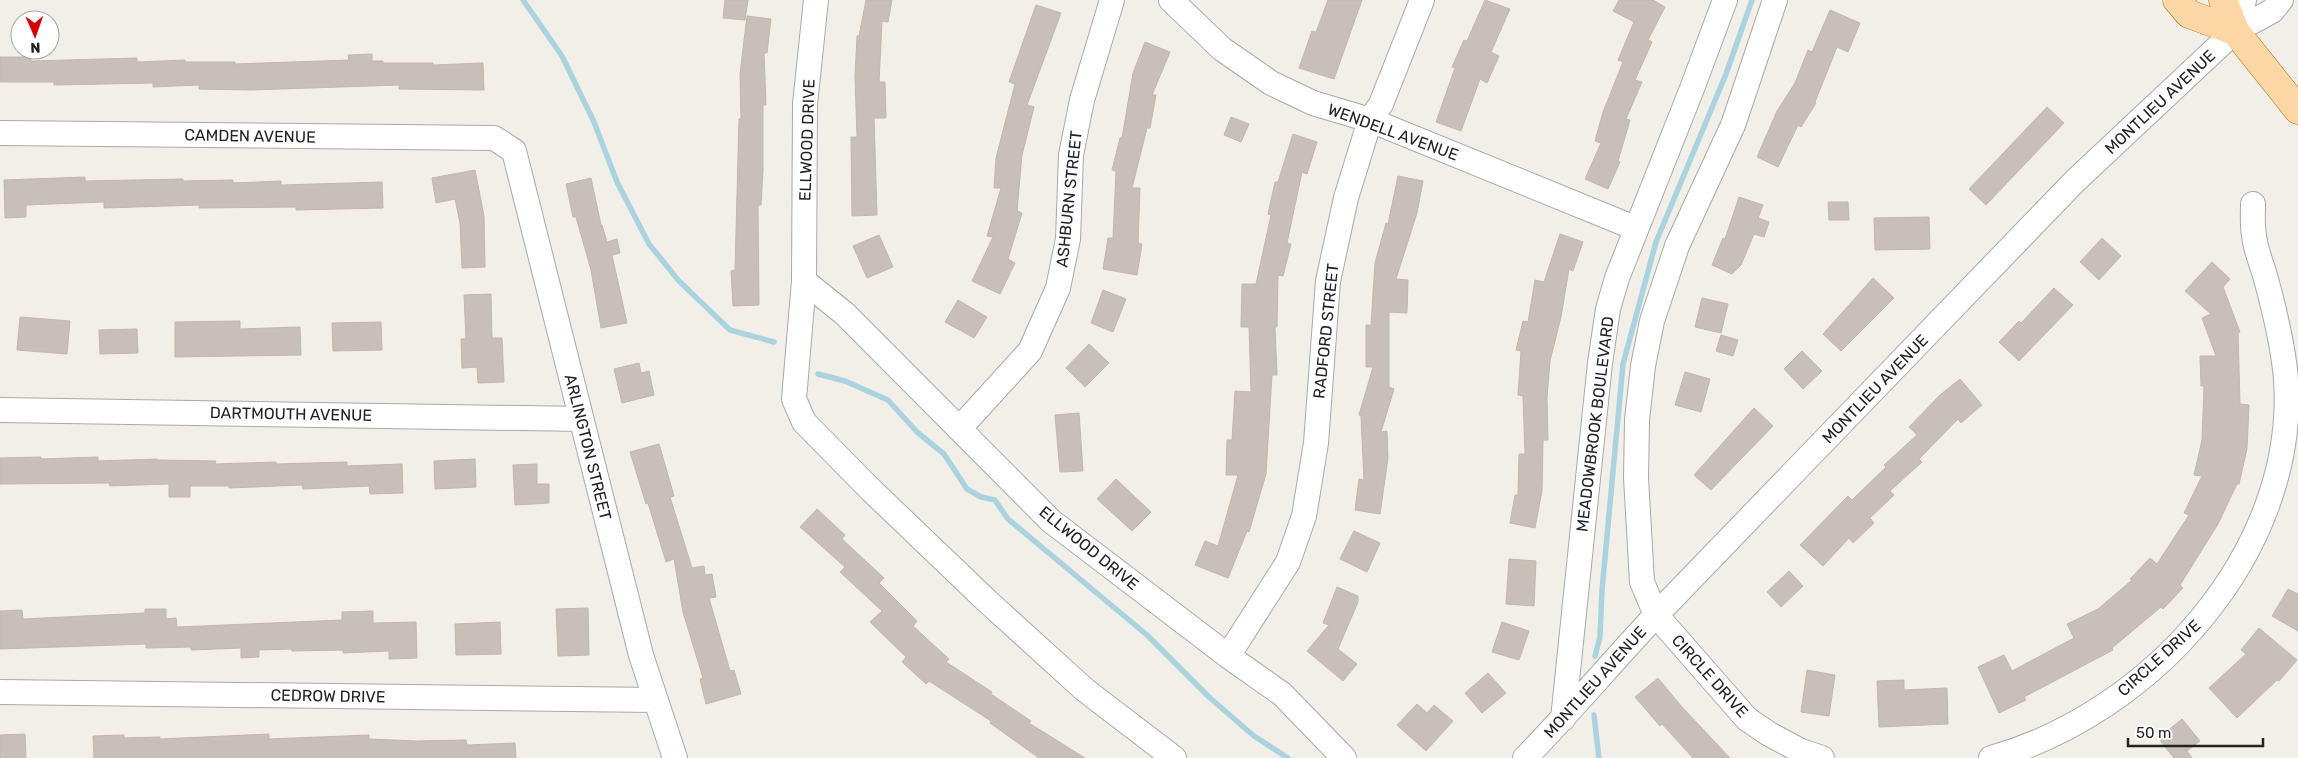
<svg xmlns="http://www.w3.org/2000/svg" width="2298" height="758" font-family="Rubik,sans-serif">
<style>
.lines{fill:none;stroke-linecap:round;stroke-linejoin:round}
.stream{stroke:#aad3df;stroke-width:5.5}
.building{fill:#c7bfb8;stroke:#c4b6ab}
.minor-casing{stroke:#a9a9a9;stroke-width:26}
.major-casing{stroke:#a06b00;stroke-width:29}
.minor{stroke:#fff;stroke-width:24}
.major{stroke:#fcd6a4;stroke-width:28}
.labels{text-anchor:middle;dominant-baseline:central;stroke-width:4;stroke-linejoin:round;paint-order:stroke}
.street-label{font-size:16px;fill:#222;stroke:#fff}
</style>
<rect width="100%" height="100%" fill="#f2efe9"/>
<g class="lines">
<path class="stream" d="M523 0 562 56 594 122 617 182 649 244 679 281 730 330 774 342
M818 374 845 381 888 400 917 432 944 454 967 489 981 497 995 500 1008 519 1147 635 1210 698 1254 736 1288 758
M1595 656 1600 637 1602 590 1623 364 1656 242 1726 74 1752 0
M1594 715 1599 758"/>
</g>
<path class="building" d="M725 0H748L745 20 723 18Z
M866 0H892L888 22 882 21 879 82H885L886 118H874L877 215 852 216 851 137H857L855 77 857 36H859Z
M1328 0H1362L1334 79 1299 68 1312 31 1316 32Z
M1485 0 1510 9 1491 52 1499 56 1487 83 1480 79 1461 131 1436 122 1455 68 1452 67 1464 40 1467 41Z
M1619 0H1653L1665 7 1648 40 1652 42 1635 80 1642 82 1626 119 1630 120 1618 161 1620 162 1608 189 1585 179 1601 143 1595 141 1603 112 1623 62 1618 60 1634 22 1613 11Z
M1036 5 1061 13 1027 105 1034 107 1022 155 1017 211 1022 213 1008 259 1015 263 1000 294 972 281 993 237 987 236 1001 188H994L996 158 1015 84 1009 82Z
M1830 10 1860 23 1848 52 1837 47 1815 102 1816 103 1801 127 1798 125 1778 167 1757 157 1777 111 1795 83 1808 50 1812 52Z
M747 16 771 19 767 53H764L766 105H763V170L761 205H758L759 305 733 306 731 271 735 270 739 119H741L740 74Z
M1145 42 1170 52 1152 95H1156L1150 128H1147L1132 188H1140L1138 243 1142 244 1137 275 1103 269 1108 238H1113L1116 171 1112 170 1120 138H1122L1133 73Z
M372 54V61H383V63H433V65L483 63 484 90 399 89V85L251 90 199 89V85L153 87V83L54 85V82H0V57H31V61L137 58V62L185 60V62H235V64L349 60 348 55Z
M2047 107 2064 123 1986 205 1969 189Z
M1231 117 1249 124 1241 142 1224 135Z
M1293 134 1317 142 1307 174 1302 172 1287 243 1291 244 1283 276 1278 275 1277 327H1275L1277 375H1272L1266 474 1249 532 1247 531 1228 578 1195 565 1205 541 1218 546 1238 475H1226L1227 440H1232L1235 391 1251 392 1249 327H1241L1242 284H1256L1271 215 1268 214 1275 182H1278Z
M475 170 484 216 485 267 462 268 460 223 455 199 436 203 432 178Z
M1398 176 1423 181 1417 213 1396 279 1408 280 1407 313 1389 312V387L1394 389 1381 432 1387 431 1388 458 1380 514 1355 510 1359 479 1364 480 1361 416 1359 415 1373 367H1366V325H1371L1375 263 1386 223 1388 224Z
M85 177V181L183 179V181L233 180V183L281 181V185L382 182 383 208 296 210V207L199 208V205L104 208V202L26 205V217L5 218 4 180Z
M591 178 601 225H602L607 242 617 239 620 253 612 255 627 323 601 328 591 270 576 217H573L566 184Z
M1739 197 1763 205 1758 218 1769 222 1764 237 1754 234 1741 265 1732 274 1712 265 1723 238 1725 239Z
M1828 202H1848L1849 220H1829Z
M1929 217 1930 249 1875 250 1874 218Z
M1560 234 1583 242 1573 271 1569 269 1561 317 1550 361 1547 398 1548 440H1543L1542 491 1535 528 1510 523 1515 495H1518L1519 454H1525L1523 396 1518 395 1521 351 1516 350 1523 321 1528 322 1535 280 1544 282Z
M879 235 893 267 867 278 853 246Z
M2102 238 2121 256 2099 280 2080 262Z
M2212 262 2230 279 2223 287 2240 332 2238 333 2240 404 2249 405 2247 449 2239 484H2237L2218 524 2180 585 2183 588 2163 609 2161 607 2112 648 2113 650 2024 697 2026 700 1999 713 1978 667 2004 655 2012 671 2074 638 2067 624 2098 609 2132 580 2130 579 2150 558 2157 564 2189 515 2184 513 2202 476 2194 475 2202 440 2204 386H2201L2200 356H2216L2202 318 2211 314 2185 291Z
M1873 278 1894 298 1841 351 1823 334Z
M2054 288 2073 305 2019 361 1999 342 2019 321 2021 323Z
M1103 290 1126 299 1113 332 1091 323Z
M491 294 492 338H502L504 382 478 383 477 367 462 368 461 339H466L464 295Z
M1702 298 1728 304 1721 333 1695 327Z
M958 300 987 317 974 338 945 322Z
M20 317 70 321 67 354 17 350Z
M240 321V329L300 327 301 355 175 357V322Z
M381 322 382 350 333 351 332 323Z
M137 329 138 353 100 354 99 330Z
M1721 335 1738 340 1733 356 1716 351Z
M1089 344 1109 363 1085 387 1066 368Z
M1802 351 1822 371 1803 389 1784 369Z
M639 363 641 373 649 371 654 395 622 403 614 369Z
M1685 372 1710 379 1701 412 1675 405Z
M1960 379 1982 405 1961 423 1958 419 1919 459 1922 462 1890 491 1894 495 1870 518 1874 523 1853 543 1849 538 1823 566 1800 545 1848 496 1852 500 1886 467 1884 465 1917 435 1909 427 1940 395Z
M1754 408 1773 426 1711 490 1694 475Z
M1079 413 1083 471 1060 472 1055 415Z
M659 444 674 496 670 497 692 568 704 566 705 575 712 574 716 597 709 598 730 671 734 670 741 694 706 704 700 679 703 678 683 612 674 559 666 562 648 503 646 504 630 452Z
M41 457V459L98 457V461L157 459V460L216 461 215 464 276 462V464L347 462V466L402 464 403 493 370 494 369 486 303 489 302 485 229 488V486H190V497H169V484L110 486 109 483 0 484V458Z
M475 459 476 487 435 489 434 461Z
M537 464V484H549V503L515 505 513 465Z
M1116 479 1151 512 1132 531 1097 499Z
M817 509 845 535 842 539 884 578 879 583 917 621 913 626 949 659 946 662 992 692 991 694 1031 721 1029 723 1085 758H1039L990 723 991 721 929 681 926 684 902 662 906 657 870 622 882 611 840 572 845 567 800 527Z
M1354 531 1380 543 1367 572 1340 559Z
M1509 559 1536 561 1534 606 1506 604Z
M1789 571 1803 586 1781 607 1767 592Z
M1337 587 1358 596V602L1338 649 1357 664 1343 681 1307 651 1329 625 1323 623Z
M2288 589 2298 594V631L2272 616Z
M588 608 589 655 558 656 556 609Z
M145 609H166V619L176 618 177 627 342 620V612L373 611V623L416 622 417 658 389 659V651L343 653V650L292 651V649L259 650V657L241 658V648L191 650V647L146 648V644L0 649V611L22 610 23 619 145 613Z
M500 622 501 654 456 655 455 624Z
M1502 622 1529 631 1519 660 1492 652Z
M2259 628 2297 660 2279 681 2277 680 2237 718 2209 688 2246 654 2241 650Z
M1807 670 1835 675 1829 716 1801 712Z
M1488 673 1506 693 1482 713 1465 693Z
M1658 678 1682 707 1730 758H1693L1662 724 1660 726 1635 697Z
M1904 680V690L1947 688 1948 724 1879 727 1877 681Z
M1417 704 1427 713 1434 705 1453 721 1426 751 1397 725Z
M2182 719 2200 741 2187 751 2192 758H2174L2161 742V736Z
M25 734 26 758H0V735Z
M269 734V739L369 735V739L417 741 466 740 467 745 515 743 516 758H94L93 736 124 735V738L160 737V739Z"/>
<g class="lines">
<defs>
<path id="minor" d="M816 0 805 104 804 281 845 314 1051 521 1228 656 1282 694 1344 758
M1171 0 1222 49 1271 83 1313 103 1370 120 1635 228
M1775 0 1733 125 1677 246 1652 321 1643 366 1637 420 1636 478 1642 582 1656 615 1747 719 1769 734 1801 751 1822 758
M2235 31 2244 0
M0 133 494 138 514 151 641 655 675 758
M804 281 794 399 804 422 871 490 987 601 1085 690 1174 758
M0 410 581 419
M959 429 1030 351 1058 288 1068 239 1071 155 1082 100 1112 0
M1228 656 1288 562 1304 516 1316 443 1328 281 1346 198 1370 120 1381 104 1422 0
M0 692 655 700
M1563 719 1600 363 1608 309 1617 278 1693 86 1725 0
M1525 758C1570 712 1612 662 1656 615L2075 181 2235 31 2272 11 2281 0
M1991 758C2150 714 2298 552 2286 379 2283 344 2275 312 2266 279 2262 264 2255 249 2254 235 2252 225 2253 214 2253 204"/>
<path id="major" d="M2177 0 2189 14 2235 31
M2223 0 2235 31 2298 110"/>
</defs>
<use href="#minor" class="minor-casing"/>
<use href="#major" class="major-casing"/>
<use href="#minor" class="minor"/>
<use href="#major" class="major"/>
</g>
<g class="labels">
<g class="street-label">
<text transform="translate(2160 102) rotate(-43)">MONTLIEU AVENUE</text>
<text transform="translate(1393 132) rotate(20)">WENDELL AVENUE</text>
<text transform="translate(250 136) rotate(1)">CAMDEN AVENUE</text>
<text transform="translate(807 140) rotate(-88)">ELLWOOD DRIVE</text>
<text transform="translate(1069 199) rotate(-84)">ASHBURN STREET</text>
<text transform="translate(1326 331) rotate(-84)">RADFORD STREET</text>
<text transform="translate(1875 389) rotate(-46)">MONTLIEU AVENUE</text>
<text transform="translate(291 414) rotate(1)">DARTMOUTH AVENUE</text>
<text transform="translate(1595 424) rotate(-83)">MEADOWBROOK BOULEVARD</text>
<text transform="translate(588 447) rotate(76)">ARLINGTON STREET</text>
<text transform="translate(1089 548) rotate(39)">ELLWOOD DRIVE</text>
<text transform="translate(2159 658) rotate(-42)">CIRCLE DRIVE</text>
<text transform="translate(1710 676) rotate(48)">CIRCLE DRIVE</text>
<text transform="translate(1595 682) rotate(-48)">MONTLIEU AVENUE</text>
<text transform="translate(328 696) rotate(1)">CEDROW DRIVE</text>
</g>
</g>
<g transform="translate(35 35) rotate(178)"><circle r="24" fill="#ffffff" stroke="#a7a7a7"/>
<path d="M0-4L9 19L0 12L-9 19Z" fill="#d40000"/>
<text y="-8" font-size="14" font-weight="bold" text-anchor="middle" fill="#222222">N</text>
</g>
<path d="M2128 738v8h135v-8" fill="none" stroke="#222222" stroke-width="2.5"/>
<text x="2136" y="738" font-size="15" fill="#222222" stroke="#ffffff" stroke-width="4" paint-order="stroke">50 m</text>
</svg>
